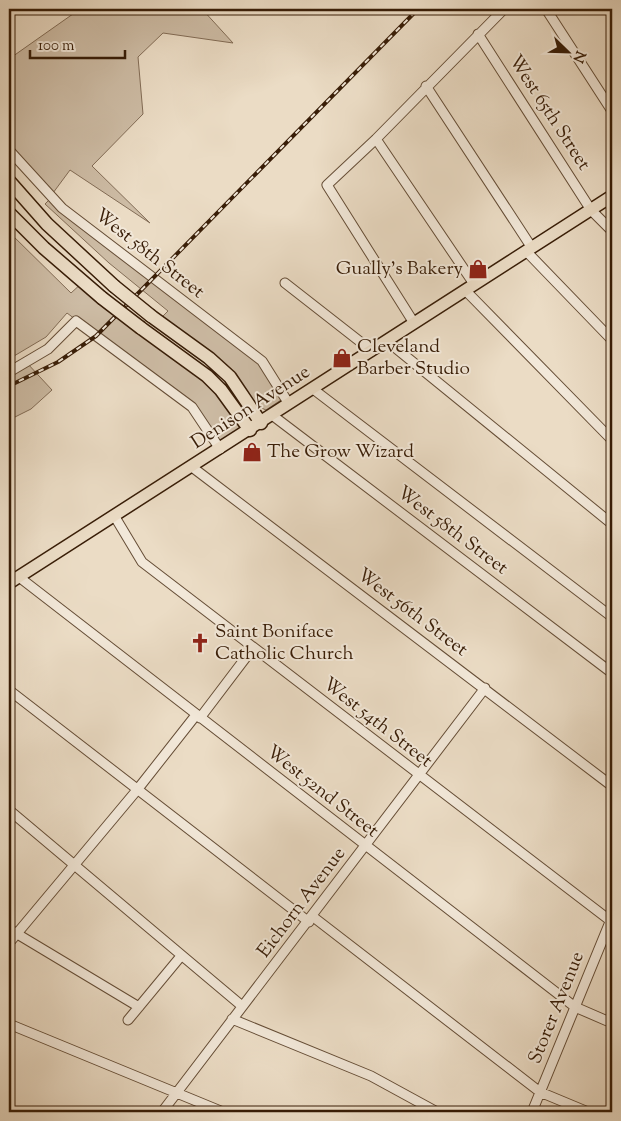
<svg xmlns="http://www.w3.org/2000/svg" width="621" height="1121" font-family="'Sorts Mill Goudy',serif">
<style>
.green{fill:#cdbca5;stroke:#826c56}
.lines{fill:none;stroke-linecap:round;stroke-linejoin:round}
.minor-casing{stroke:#654d36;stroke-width:11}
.major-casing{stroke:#381d07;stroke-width:14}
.highway-casing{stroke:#381d07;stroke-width:15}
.minor{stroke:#f2e8d9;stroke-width:9}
.major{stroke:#ebdcc5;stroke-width:11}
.highway{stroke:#ebdcc5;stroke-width:12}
.rail-casing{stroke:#381d07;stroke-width:4}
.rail{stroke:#f2e8d9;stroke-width:2;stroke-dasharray:5.5;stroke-linecap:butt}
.highway-bridge-casing{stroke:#381d07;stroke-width:15;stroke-linecap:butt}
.highway-bridge{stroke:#ebdcc5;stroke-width:12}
.labels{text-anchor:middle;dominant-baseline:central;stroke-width:4;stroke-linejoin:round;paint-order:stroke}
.street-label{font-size:19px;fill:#381d07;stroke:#f2e8d9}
.poi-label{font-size:19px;fill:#381d07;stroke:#f2e8d9;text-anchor:start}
</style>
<rect width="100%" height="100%" fill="#ebdcc5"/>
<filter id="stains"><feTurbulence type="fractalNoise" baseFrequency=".004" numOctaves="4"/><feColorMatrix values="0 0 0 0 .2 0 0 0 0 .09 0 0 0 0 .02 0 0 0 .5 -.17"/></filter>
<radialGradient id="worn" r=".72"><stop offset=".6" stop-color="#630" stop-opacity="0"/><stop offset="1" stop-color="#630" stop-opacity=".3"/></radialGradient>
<path class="green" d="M80 9H202L233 43 163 33 138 57 143 114 92 166 150 223 70 170 53 193 9 143V59Z
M49 200 262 364 284 398 266 410 257 406 161 318 168 311 109 263 45 204Z
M9 232 71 293 83 282 196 368 250 430 220 449 192 407 67 313 46 337 9 359Z
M27 363 52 390 31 409 9 420V372Z"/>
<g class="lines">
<defs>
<path id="minor" d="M546 9 612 111
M478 34 591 210 612 231
M426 86 532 248
M376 139 474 284
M9 150 62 208 262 361 289 404
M527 252 612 340
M285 283 372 351
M465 290 612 440
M414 323 327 185 376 139 504 9
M387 341 612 524
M9 372 48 349 76 321 192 407 220 449
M313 389 612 617
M272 415 612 673
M192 467 612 786
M115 517 142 562 612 922
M19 577 575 1007 612 1023
M9 690 309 922
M200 718 253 648
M9 810 242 1006
M312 916 540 1092 588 1112
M9 929 139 1007
M9 943 137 790 196 715
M232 1019 371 1076 437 1112
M128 1020 181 956
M9 1024 223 1112
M162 1112 485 688
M532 1112 612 917"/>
<path id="major" d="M9 583 612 196"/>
<path id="highway" d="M9 181 47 224 114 286
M9 213 44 248 102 298
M151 316 209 358 230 377 261 423
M141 328 207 376 221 390 250 430"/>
</defs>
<use href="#minor" class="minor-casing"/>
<use href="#major" class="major-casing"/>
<use href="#highway" class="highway-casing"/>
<use href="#minor" class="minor"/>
<use href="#major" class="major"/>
<use href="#highway" class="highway"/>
<defs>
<path id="rail" d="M9 386 58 362 96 336 418 9"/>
</defs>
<use href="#rail" class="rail-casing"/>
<use href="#rail" class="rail"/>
<defs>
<path id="highway-bridge" d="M114 286 151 316
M102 298 141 328"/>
</defs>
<use href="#highway-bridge" class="highway-bridge-casing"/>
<use href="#highway-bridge" class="highway-bridge"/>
</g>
<defs>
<symbol id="shop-bare" viewBox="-9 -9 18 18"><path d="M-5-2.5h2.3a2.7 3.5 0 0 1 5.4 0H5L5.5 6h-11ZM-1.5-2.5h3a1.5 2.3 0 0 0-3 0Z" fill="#8f2418" stroke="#f2e8d9" stroke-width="2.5" paint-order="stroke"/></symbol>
<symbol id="church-bare" viewBox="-9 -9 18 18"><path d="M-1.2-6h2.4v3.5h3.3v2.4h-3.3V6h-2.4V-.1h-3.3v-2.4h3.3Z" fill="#8f2418" stroke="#f2e8d9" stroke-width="2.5" paint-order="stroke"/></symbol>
</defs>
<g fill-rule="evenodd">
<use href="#shop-bare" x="464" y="255" width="28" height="28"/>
<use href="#shop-bare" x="328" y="344" width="28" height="28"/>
<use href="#shop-bare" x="238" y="438" width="28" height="28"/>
<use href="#church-bare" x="186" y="629" width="28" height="28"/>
</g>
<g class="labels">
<g class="street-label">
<text transform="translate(549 113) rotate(57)">West 65th Street</text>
<text transform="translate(149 254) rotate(38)">West 58th Street</text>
<text transform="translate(251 408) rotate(-33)">Denison Avenue</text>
<text transform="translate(452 531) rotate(37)">West 58th Street</text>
<text transform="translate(412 613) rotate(37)">West 56th Street</text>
<text transform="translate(377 723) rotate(38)">West 54th Street</text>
<text transform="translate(322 792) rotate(38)">West 52nd Street</text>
<text transform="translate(302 903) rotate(-53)">Eichorn Avenue</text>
<text transform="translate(557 1008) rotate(-68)">Storer Avenue</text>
</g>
<g class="poi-label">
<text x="463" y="269" text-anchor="end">Gually's Bakery</text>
<text x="357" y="347">Cleveland<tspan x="357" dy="22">Barber Studio</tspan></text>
<text x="267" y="452">The Grow Wizard</text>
<text x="215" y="632">Saint Boniface<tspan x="215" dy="22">Catholic Church</tspan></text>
</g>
</g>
<rect width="621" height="1121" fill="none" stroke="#ebdcc5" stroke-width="30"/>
<rect x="10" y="10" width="601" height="1101" fill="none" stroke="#381d07" stroke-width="2.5"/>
<rect x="15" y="15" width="591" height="1091" fill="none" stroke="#381d07"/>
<g transform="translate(568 52) rotate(113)" stroke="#f2e8d9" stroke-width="4" paint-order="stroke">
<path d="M0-4L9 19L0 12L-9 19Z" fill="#381d07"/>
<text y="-8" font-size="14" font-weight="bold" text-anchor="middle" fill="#381d07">N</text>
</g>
<path d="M30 50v8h95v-8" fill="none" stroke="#381d07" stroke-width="2.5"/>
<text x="38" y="50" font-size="15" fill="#381d07" stroke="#f2e8d9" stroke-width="4" paint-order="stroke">100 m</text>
<rect width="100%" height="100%" filter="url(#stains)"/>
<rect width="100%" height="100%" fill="url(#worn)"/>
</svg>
